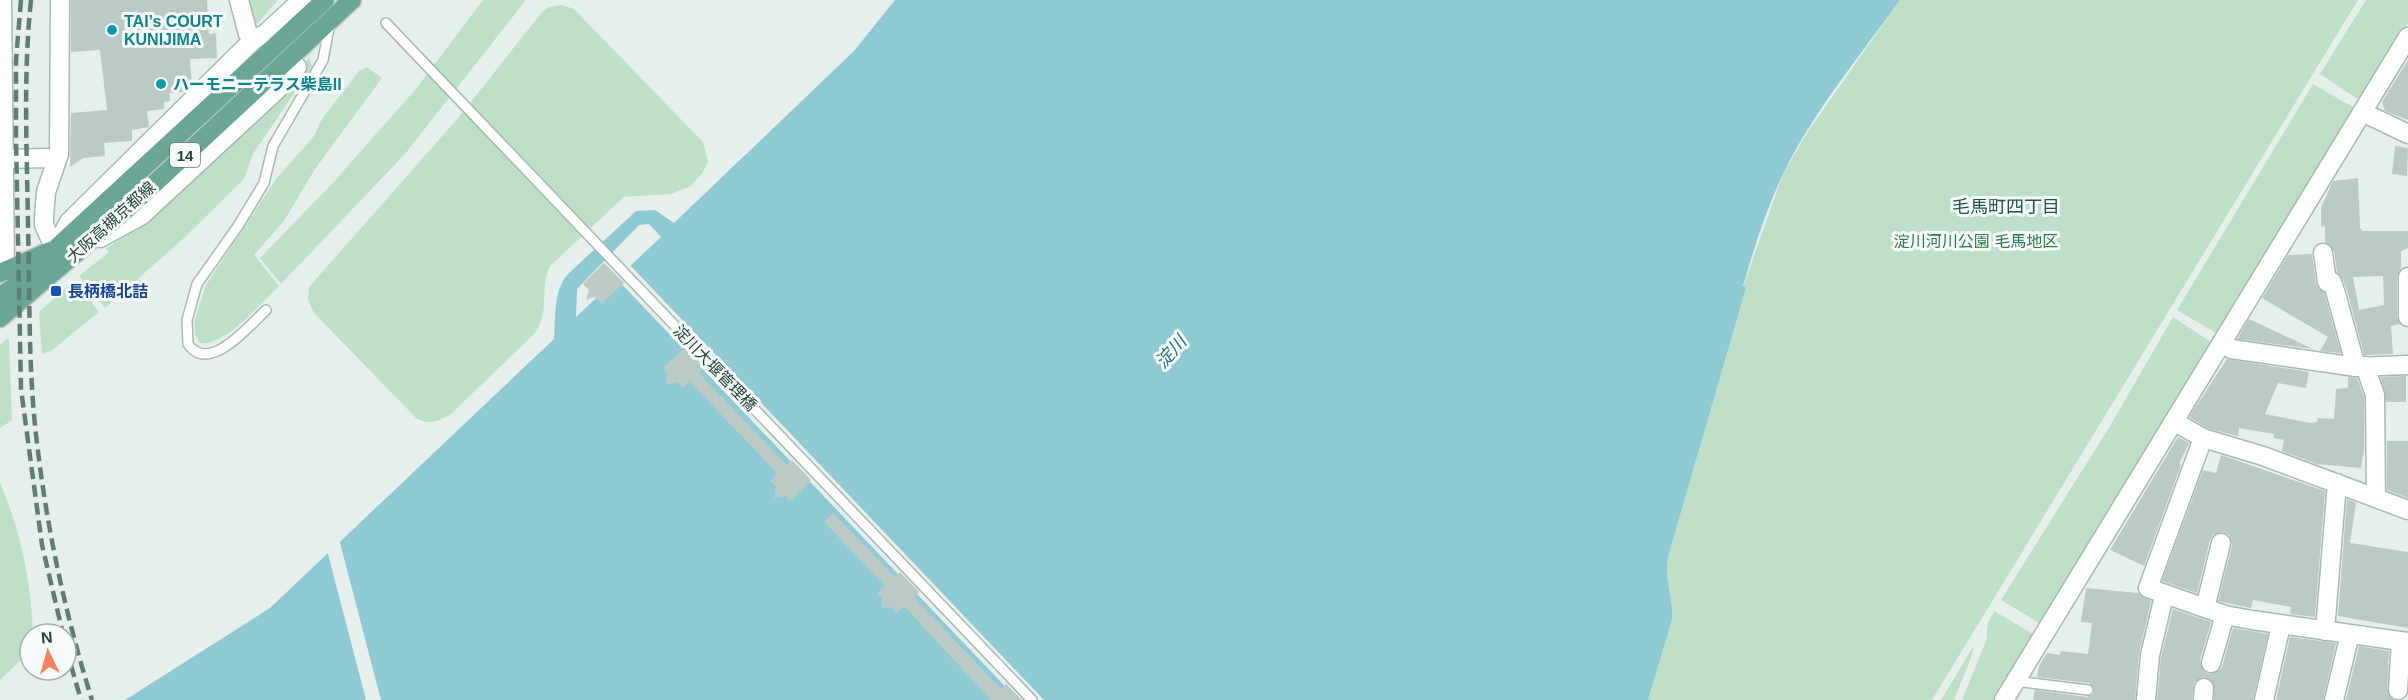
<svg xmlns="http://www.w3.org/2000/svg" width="2408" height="700" font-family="Arial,'Noto Sans JP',sans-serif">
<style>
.green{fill:#bfe0c8}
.water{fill:#8ec9d4;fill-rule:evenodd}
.pier{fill:#e6efeb}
.building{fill:#bbcac4;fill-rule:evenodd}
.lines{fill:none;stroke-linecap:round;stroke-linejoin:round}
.lane-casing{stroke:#a8b8b2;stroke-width:12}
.street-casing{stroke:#a8b8b2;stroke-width:21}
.secondary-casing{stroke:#a4bbb3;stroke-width:21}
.primary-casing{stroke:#c2cac8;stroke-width:21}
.lane{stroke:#fff;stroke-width:9}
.street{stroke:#fff;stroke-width:18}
.secondary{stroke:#fff;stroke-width:18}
.primary{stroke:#6aa596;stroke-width:18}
.rail{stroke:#5f7d75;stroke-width:4.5;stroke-dasharray:12 6;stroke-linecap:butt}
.culture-dot{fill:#0f9aa8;stroke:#f7fbf9;stroke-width:2}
.transit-dot{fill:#1a4fb4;stroke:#f7fbf9;stroke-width:2}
.labels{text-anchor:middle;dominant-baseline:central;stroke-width:6;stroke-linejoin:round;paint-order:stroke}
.shield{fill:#f7fbf9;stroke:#637a73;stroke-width:1.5}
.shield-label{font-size:15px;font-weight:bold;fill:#24423a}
.culture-label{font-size:16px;font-weight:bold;fill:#0d838f;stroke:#f7fbf9;text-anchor:start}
.street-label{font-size:16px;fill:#24423a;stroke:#f7fbf9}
.park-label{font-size:16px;fill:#2d7a4b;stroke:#f7fbf9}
.transit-label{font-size:16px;font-weight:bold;fill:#164399;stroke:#f7fbf9;text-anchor:start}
.neighbourhood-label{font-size:18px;fill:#1f5548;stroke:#f7fbf9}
.water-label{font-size:18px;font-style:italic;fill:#1c6f80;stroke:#f7fbf9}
</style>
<rect width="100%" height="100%" fill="#e6efeb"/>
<path class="green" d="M244 0H278L256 25H251Z
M483 0H526L405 154 281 284 260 258 330 186 415 90Z
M1900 0H2358L1932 700H1648L1672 620C1674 597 1664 581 1668 557L1746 288 1743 287 1783 174 1807 133Z
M2366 0H2408V23L2363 97 2356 98 2320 74Z
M562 5 574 9 703 142 708 162 703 172 691 186 671 194 624 197 550 266C539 288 551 315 533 335L451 414C438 421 429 426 416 418L314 313 308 300 309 287 459 117 542 12 549 7Z
M309 57 312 67 253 154 244 179 183 239 105 308 79 276 109 252 106 249 144 222 284 94Z
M367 67 382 78 315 169 284 221 254 255 279 286C262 302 225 347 200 343L195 334V319L206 285 276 179 314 136 322 119 359 71Z
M2313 84 2356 109 2221 336 2177 310Z
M74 281 99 312 51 351 42 354 39 312Z
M2173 317 2214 344 2042 625 2001 600 2110 426Z
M6 339H9L12 420 0 428V345Z
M0 483C21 531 31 582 33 634H30L26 655 0 680Z
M1994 611 2035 635 1995 700H1962L1986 641 1988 623Z
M1974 645 1972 655 1954 700H1941Z"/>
<path class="water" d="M895 0H1900C1860 56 1813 112 1783 174 1766 210 1754 248 1743 286L1746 288 1668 557C1664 581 1674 597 1672 620L1648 700H125L270 608 554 339C556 318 553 290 568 274L636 211 655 210 674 223 854 51ZM649 224 661 237 576 317 577 289 639 225Z"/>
<path class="pier" d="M628 263 1044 700H1018L614 276Z
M339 539 381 700H366L327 550Z"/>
<path class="building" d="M71 0H207L209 34 216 33 217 58 190 59 192 85 184 92 169 93 170 101 164 102V109L147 111 149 127 132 130V141L104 143 105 156 83 158 70 167 71 113 107 110 100 50 71 52Z
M2408 60V120L2385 111 2382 102Z
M2395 146 2408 148 2407 176 2392 174Z
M2358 178 2360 228 2362 231H2408V248L2401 251V268L2397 277V317L2400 324 2391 326 2393 354 2364 355 2347 290 2342 278 2337 272 2334 251 2325 242V226L2321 227V208L2333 181ZM2383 276 2384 305 2359 310 2353 277Z
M2312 254 2316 284 2324 292 2341 353 2320 351 2328 337 2262 298 2288 255Z
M604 263 624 283 602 304 595 297 586 300 589 290 583 284Z
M2249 319 2313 349 2237 339Z
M685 347 704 367 699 373 787 465 792 460 811 480 790 501 785 496 774 498 776 487 770 481 777 473 690 382 683 388 677 382 667 384V372L663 368Z
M2227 359 2309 372 2306 388 2278 383 2265 414 2310 423 2317 422 2318 418 2334 419 2336 389 2348 388V377L2357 378 2364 397V449L2361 468 2317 464 2282 451 2284 440 2273 438 2274 434 2239 428 2238 436 2233 435 2207 428 2189 417Z
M2406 376V402H2386L2381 377Z
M2178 437 2189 443 2179 464 2181 465 2144 566 2110 550Z
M2387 441H2408V498L2387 490Z
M2221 455 2325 491 2315 617 2290 614 2291 607 2253 600 2251 608 2218 601 2232 545 2229 535 2223 532 2213 535 2210 540 2197 593 2162 581 2203 470 2216 473Z
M2347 499 2356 503 2350 543 2408 552V628L2338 616Z
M833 513 895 577 900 572 919 592 914 597 1001 689 1006 684 1022 700H991L904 606 897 613 891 607 882 608V598L877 593 885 586 824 522Z
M2086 588 2138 593 2151 601 2139 653 2135 700H2033L2035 690 2087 697 2094 694V688L2089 683 2037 677 2039 666 2047 653 2060 655 2061 651 2088 654 2092 623 2081 622Z
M2173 609 2211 622 2200 660 2203 670 2208 674 2218 671 2222 667 2233 628 2268 634 2253 700H2214V684L2204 677 2194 682 2192 700H2157L2161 657Z
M2290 637 2336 643 2323 700H2276Z
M2359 646 2389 651 2387 690 2393 700H2346Z"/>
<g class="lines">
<defs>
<path id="lane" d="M386 23 1032 700
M266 310C250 325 209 375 188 344L187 320 197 284 238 226 264 183 273 146 323 60 330 23
M2015 681 2088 690"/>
<path id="street" d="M2362 112 2408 134
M3 159 48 158 56 160
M100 238 142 215 279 88 297 67
M55 248 69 222 254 39 248 34 239 0
M55 249 44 225V217L46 192 59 154 60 0
M2323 253 2327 282H2332L2336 294 2356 367
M2408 277V317
M2224 344 2231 349 2356 367 2408 365
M2365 366 2375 395 2376 498
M2175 422 2203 438 2263 456 2408 510
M2203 438 2148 588 2225 615 2252 620 2408 642
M2205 608 2221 543
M2325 631 2337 483
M2211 663 2225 615
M2398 690 2401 641
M2004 700 2408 37
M2146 700 2150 655 2164 596
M2203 700 2204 688
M2264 700 2281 625
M2334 700 2350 634"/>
<path id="secondary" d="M2 0 5 270
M254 39 265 34 302 0"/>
<path id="primary" d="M0 273 50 251
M0 297 34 272 55 249 325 0
M0 318 126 210 352 0"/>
</defs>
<use href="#lane" class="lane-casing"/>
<use href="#street" class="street-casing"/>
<use href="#secondary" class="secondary-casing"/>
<use href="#primary" class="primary-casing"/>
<use href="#lane" class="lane"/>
<use href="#street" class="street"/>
<use href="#secondary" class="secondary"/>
<use href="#primary" class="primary"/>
<path class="rail" d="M21 0 16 60V139L21 389 42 545 63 634
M31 0C23 75 27 151 28 226 30 299 28 371 37 443 47 530 66 617 92 700
M66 648 81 700"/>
</g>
<g class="culture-dot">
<circle cx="112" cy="30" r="6"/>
<circle cx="161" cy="84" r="6"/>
</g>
<rect class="transit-dot" x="50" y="285" width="12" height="12" rx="3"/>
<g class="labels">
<rect class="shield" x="170" y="143" width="30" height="24" rx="4.5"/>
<g class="shield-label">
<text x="185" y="155">14</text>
</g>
<g class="culture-label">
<text x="124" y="21">TAI’s COURT<tspan x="124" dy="18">KUNIJIMA</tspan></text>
<text x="173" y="84">ハーモニーテラス柴島II</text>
</g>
<g class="street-label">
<text transform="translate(111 222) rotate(-42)">大阪高槻京都線</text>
<text transform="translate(715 368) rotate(46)">淀川大堰管理橋</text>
</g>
<g class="park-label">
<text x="1976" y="241">淀川河川公園 毛馬地区</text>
</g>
<g class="transit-label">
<text x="68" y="291">長柄橋北詰</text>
</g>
<g class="neighbourhood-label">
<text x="2006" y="207">毛馬町四丁目</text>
</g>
<g class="water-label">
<text transform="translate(1171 352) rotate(-49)">淀川</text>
</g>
</g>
<g transform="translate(48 652) rotate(355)"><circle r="28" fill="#f7fbf9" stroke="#a3b1ad" stroke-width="1.5"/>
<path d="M0-4.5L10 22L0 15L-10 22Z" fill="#f4845f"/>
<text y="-9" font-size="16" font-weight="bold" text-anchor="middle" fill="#24423a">N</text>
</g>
</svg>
